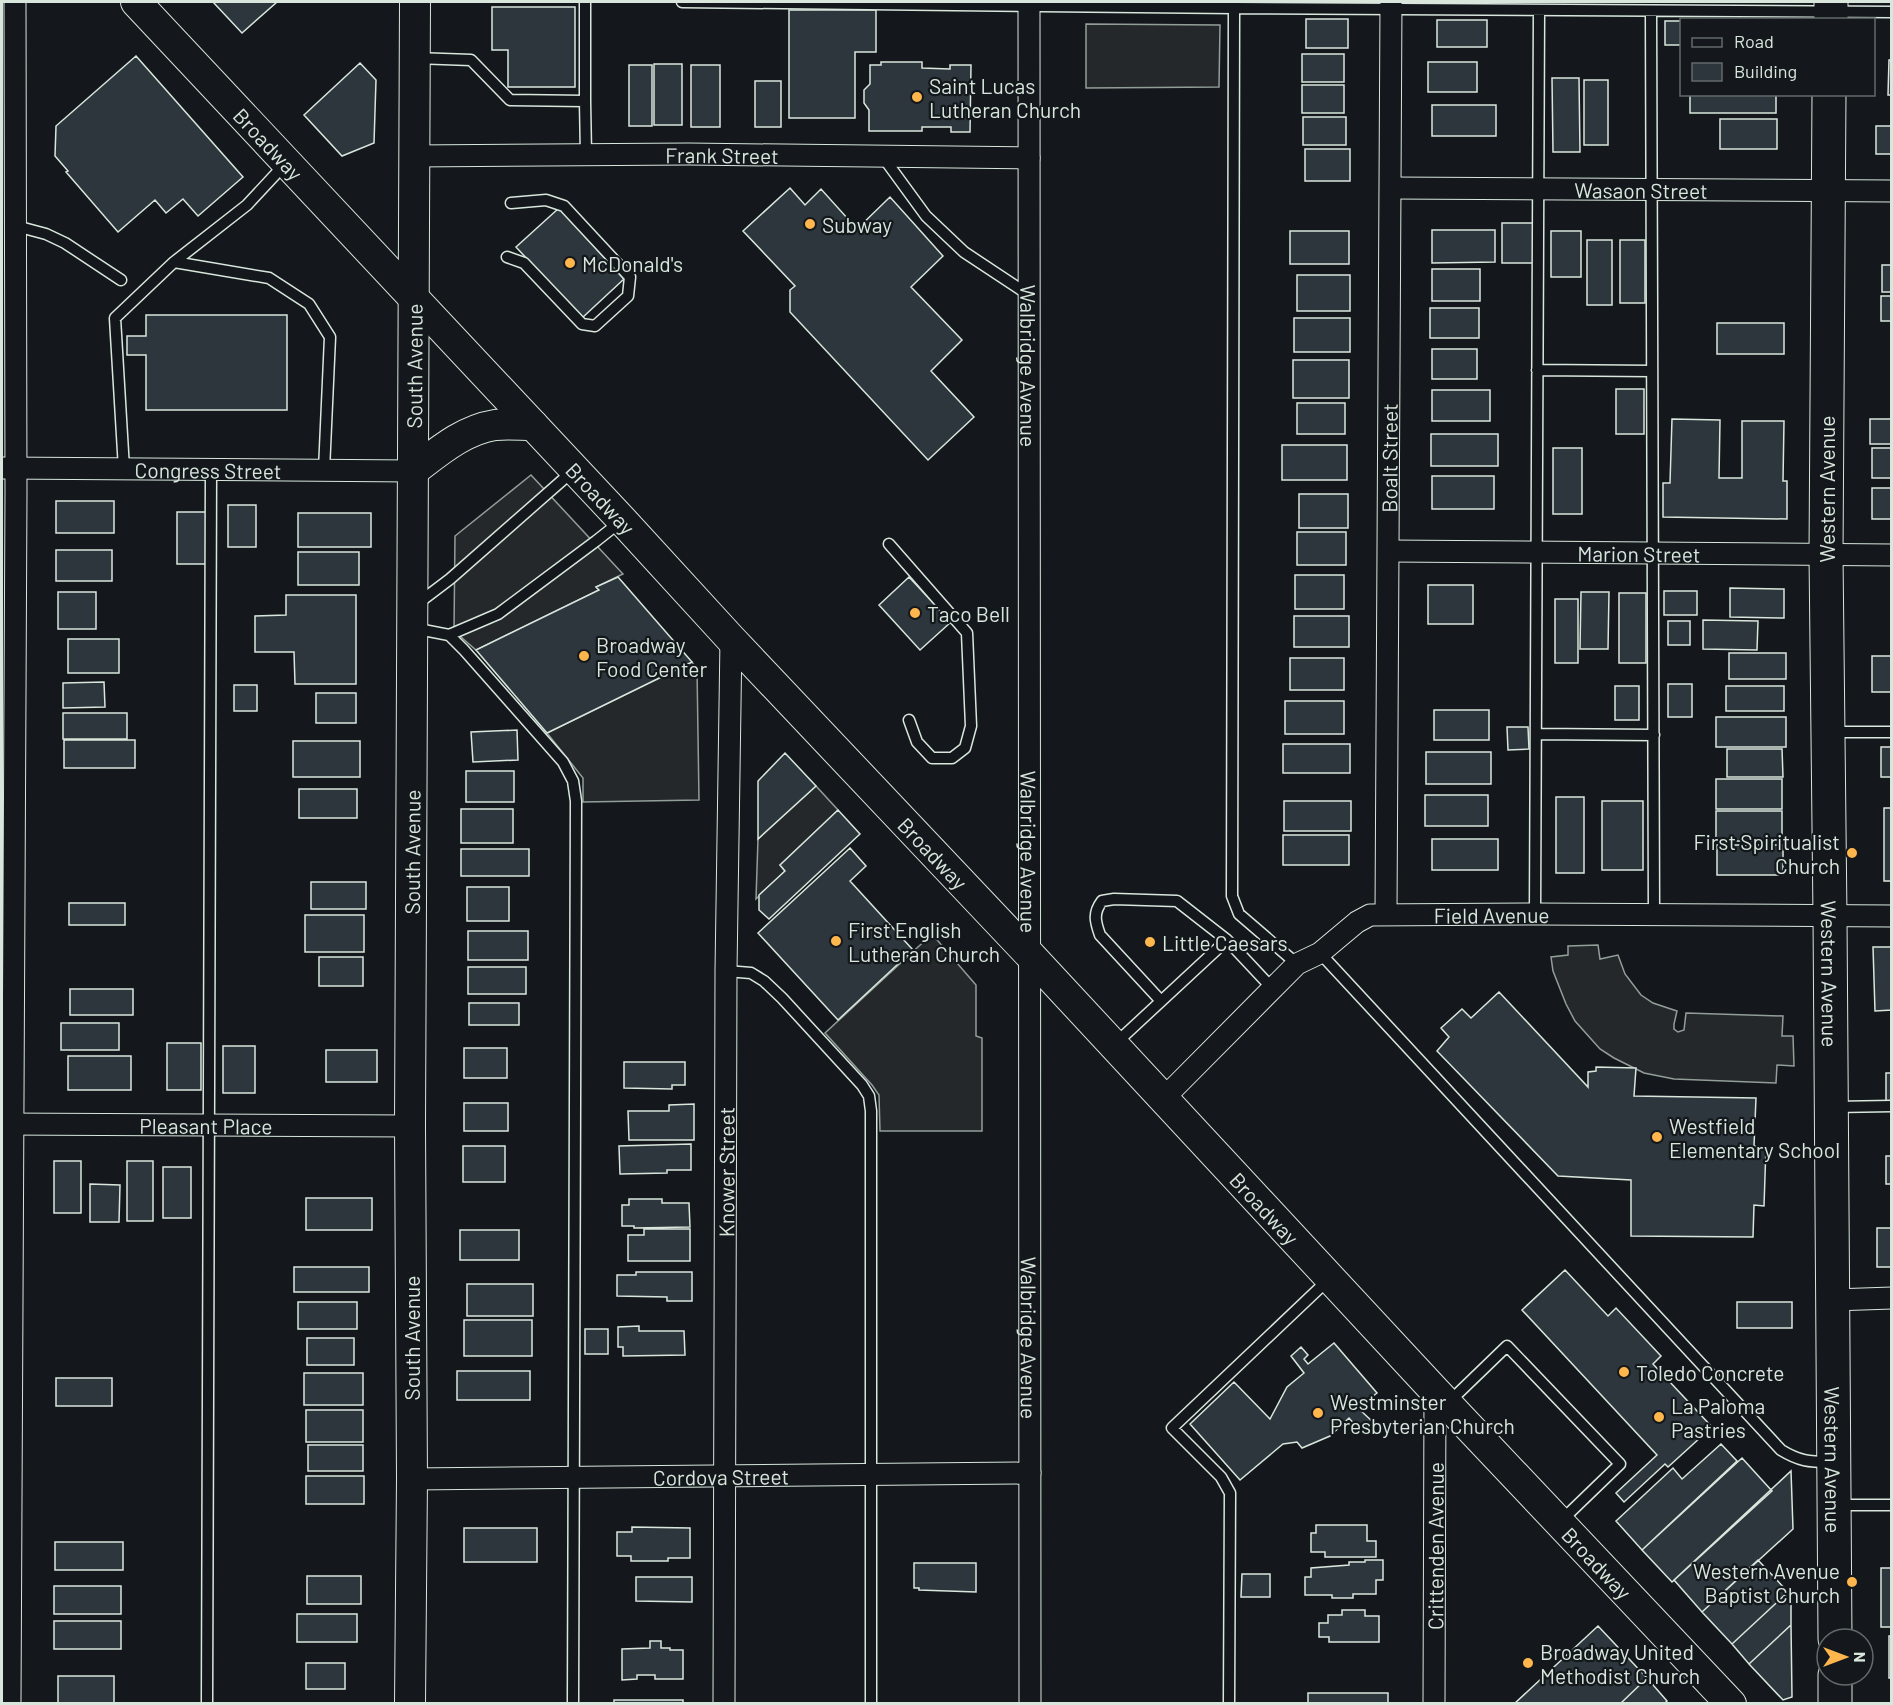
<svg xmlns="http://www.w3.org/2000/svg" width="1893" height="1705" font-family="Barlow,sans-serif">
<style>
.parking{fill:#24282b;stroke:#939e99;stroke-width:1.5}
.building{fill:#2c363c;stroke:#d8e6dc;stroke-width:1.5}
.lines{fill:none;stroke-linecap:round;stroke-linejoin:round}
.lane-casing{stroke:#d8e6dc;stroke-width:13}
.street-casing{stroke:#d8e6dc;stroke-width:23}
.secondary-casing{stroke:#d8e6dc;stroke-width:32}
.primary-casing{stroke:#d8e6dc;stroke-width:35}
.lane{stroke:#14181c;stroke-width:10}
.street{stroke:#14181c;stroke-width:21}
.secondary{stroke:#14181c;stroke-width:30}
.primary{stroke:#14181c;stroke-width:33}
.poi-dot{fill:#ffb74d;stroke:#14181c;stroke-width:2}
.labels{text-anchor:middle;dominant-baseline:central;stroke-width:4.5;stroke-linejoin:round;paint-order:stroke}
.poi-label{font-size:21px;fill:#d8e6dc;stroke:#14181c;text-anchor:start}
.street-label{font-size:21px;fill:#d8e6dc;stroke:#14181c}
</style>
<rect width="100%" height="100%" fill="#14181c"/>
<path class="parking" d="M1086 24 1220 25 1219 87 1086 88Z
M531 475 623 574 596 587 599 590 476 650 454 631 455 536Z
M692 662 697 669 699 800 583 802V778L547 733Z
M816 786 838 810 780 865 785 871 756 899 758 839Z
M932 934 976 985V1036L982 1038V1131H880L879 1095 872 1085 825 1033Z
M1598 945 1600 959 1618 955 1625 974 1641 995 1653 1003 1677 1011 1674 1024V1029L1678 1032 1684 1030 1686 1013 1783 1016 1782 1036H1793L1794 1066 1777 1065 1776 1083 1674 1079 1644 1073 1614 1058 1600 1049 1575 1021 1566 1004 1553 971 1551 957 1568 955V946Z"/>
<path class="building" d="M213 2H277L242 33Z
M492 7H575V87H508V50H492Z
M789 10H876V52H855V118H789Z
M1306 19H1348V48H1306Z
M1437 20H1487V47H1437Z
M1665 21H1682V45H1665Z
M1302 54H1344V82H1302Z
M136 56 243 177 198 216 183 199 166 213 155 200 118 232 66 172 68 171 55 156 56 126Z
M1889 60H1892V95H1888Z
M881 62H922V68L950 69V65H971L970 132H951V127H922V131H869V110L864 103V90L870 84V65H881Z
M1428 62H1477V92H1428Z
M360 63 376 80 374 143 342 156 304 115Z
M654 64H682V125H654Z
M629 65H652V126H629Z
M691 65H720V127H691Z
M1552 78H1579L1580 152H1553Z
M1584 80H1608V145H1584Z
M755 81H781V127H755Z
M1302 85H1344V113H1302Z
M1690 94H1776V113H1690Z
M1432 105H1496V136H1432Z
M1303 117H1346V145H1303Z
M1720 119H1777V149H1720Z
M1876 126H1892V154H1876Z
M1305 149H1350V181H1305Z
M790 188 805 205 821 189 857 229 890 197 943 256 911 287 962 340 931 371 974 417 928 460 790 312V290L795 286 743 231Z
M559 208 624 279 582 318 516 247Z
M1502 223H1535V263H1502Z
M1432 230H1495V262L1432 263Z
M1290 231H1349V264H1290Z
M1551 231H1581V277H1551Z
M1587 240H1612V305H1587Z
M1620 240H1645V303H1620Z
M1882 265H1892V292H1882Z
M1432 269H1480V301H1432Z
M1297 275H1350V311H1297Z
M1881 296H1892V321H1881Z
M1430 308H1479V338H1430Z
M146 315H287V410H146V355H127V336H146Z
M1294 318H1350V352H1294Z
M1717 323H1784V354H1717Z
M1432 349H1477V379H1432Z
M1293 360H1349V398H1293Z
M1616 389H1644V434H1616Z
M1432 390H1490V421H1432Z
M1297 403H1345V434H1297Z
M1672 419 1720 420 1719 478H1742V421H1784L1783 481H1787V519L1663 517V483H1670Z
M1870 419H1892V444H1870Z
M1431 434H1498V466H1431Z
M1282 445H1347V480H1282Z
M1553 448H1582V514H1553Z
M1872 448H1892V478H1872Z
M1432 476H1494V509H1432Z
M1872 488H1892V519H1872Z
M1299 494H1348V528H1299Z
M56 501H114V533H56Z
M228 505H256V547H228Z
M177 512H207V564H177Z
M298 513H371V547H298Z
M1297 532H1346V565H1297Z
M56 550H112V581H56Z
M298 552H359V585H298Z
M1295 575H1344V609H1295Z
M618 577 692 662 547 733 476 650 599 590 596 587Z
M909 577 951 622 920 650 879 605Z
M1428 585H1473V624H1428Z
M1730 588 1784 589V618L1730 617Z
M1664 591H1697V615H1664Z
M58 592H96V629H58Z
M1581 592H1609L1608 649H1580Z
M1619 593H1646V663H1619Z
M286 595H356V684H295L294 652H255V616L286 615Z
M1555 599H1578V663H1555Z
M1294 616H1349V647H1294Z
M1703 620 1758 621 1757 650 1703 649Z
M1668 621H1690V645H1668Z
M68 639H119V673H68Z
M1729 653H1786V679H1729Z
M1872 656H1892V692H1872Z
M1290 658H1344V690H1290Z
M104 682 105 707 63 708V683Z
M1668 684H1692V717H1668Z
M234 685H257V711H234Z
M1615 686H1639V720H1615Z
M1726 686H1784V711H1726Z
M316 693H356V723H316Z
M1285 701H1344V734H1285Z
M1434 710H1489V740H1434Z
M63 713H127V739H63Z
M1716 717H1786V747H1716Z
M1507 727H1528L1529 749 1508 750Z
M517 730 518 760 473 762 471 732Z
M64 740H135V768H64Z
M293 741H360V777H293Z
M1283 744H1350V773H1283Z
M1881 747H1892V777H1881Z
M1727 749H1782L1783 777H1727Z
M1426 752H1491V784H1426Z
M785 753 816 786 758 839V781Z
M466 771H514V802H466Z
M1716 779H1782V809H1716Z
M299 789H357V818H299Z
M1425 795H1488V826H1425Z
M1556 797H1584V873H1556Z
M1284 801H1351V831H1284Z
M1602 801H1643V870H1602Z
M1884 808H1892V881H1884Z
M461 809H513V843H461Z
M838 810 860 834 769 919 759 910V895L785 871 780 865Z
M1716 811H1782V841H1716Z
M1283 835H1349V865H1283Z
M1432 839H1498V870H1432Z
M1717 845H1783V875H1717Z
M850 848 866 866 850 881 913 950 838 1020 758 933Z
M461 849H529V876H461Z
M311 882H366V909H311Z
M467 887H509V921H467Z
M69 903H125V925H69Z
M305 915H364V952H305Z
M468 931H528V960H468Z
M1873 947H1892V1010L1875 1011Z
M319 957H363V986H319Z
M468 967H526V994H468Z
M70 989H133V1015H70Z
M1499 992 1588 1087V1072L1596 1071V1067L1636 1068 1634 1096 1756 1098 1754 1146 1766 1147 1764 1206 1754 1205 1753 1237 1631 1236V1180L1558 1176 1437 1051 1449 1037 1441 1028 1462 1009 1471 1018Z
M469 1003H519V1025H469Z
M61 1023H119V1050H61Z
M167 1043H201V1090H167Z
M223 1046H255V1093H223Z
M464 1048H507V1078H464Z
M326 1050H377V1082H326Z
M68 1056H131V1090H68Z
M624 1062H685V1085H672V1089L624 1088Z
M1886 1073H1892V1101H1886Z
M464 1103H508V1131H464Z
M694 1104V1140H629L628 1111H669V1105Z
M691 1144V1170H667V1173L620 1174 619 1146Z
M463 1146H505V1182H463Z
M1886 1156H1892V1184H1886Z
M54 1161H81V1213H54Z
M127 1161H153V1221H127Z
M163 1167H191V1218H163Z
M90 1184 120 1185 119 1222H90Z
M306 1198H372V1230H306Z
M629 1199H662V1203H689L690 1227 634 1228V1226H622V1205H629Z
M1877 1228H1892V1267H1877Z
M644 1229H690V1261H628V1235H644Z
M460 1230H519V1260H460Z
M294 1267H369V1292H294Z
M1565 1270 1608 1316 1616 1308 1661 1356 1653 1364 1712 1427 1668 1467 1665 1464 1624 1502 1616 1493 1657 1455 1522 1310Z
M636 1272H692V1301H667V1297L617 1296V1275H636Z
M467 1284H533V1316H467Z
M298 1302H357V1329H298Z
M1737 1302H1792V1328H1737Z
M464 1320H532V1356H464Z
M639 1326V1331H684L685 1355 623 1356V1347H618V1327Z
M585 1329H608V1354H585Z
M307 1338H354V1365H307Z
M1334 1343 1377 1393 1358 1408 1374 1423 1363 1434 1349 1418 1330 1436 1302 1448 1297 1442 1283 1444 1240 1480 1190 1424 1234 1382 1270 1419 1287 1387 1304 1373 1291 1356 1301 1347 1308 1355 1304 1359 1308 1364Z
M457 1371H530V1400H457Z
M304 1373H363V1405H304Z
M56 1378H112V1406H56Z
M306 1410H363V1442H306Z
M1721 1444 1737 1461 1642 1550 1616 1521 1673 1468 1682 1479Z
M308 1445H363V1471H308Z
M1742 1458 1772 1491 1672 1582 1642 1550Z
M1791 1471 1793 1529 1702 1612 1674 1580Z
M306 1476H364V1504H306Z
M1316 1525H1367V1541H1376V1557H1325V1552H1311V1533H1316Z
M632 1527 690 1528V1558H668V1561H631V1556H617V1532H632Z
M464 1528H537V1562H464Z
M55 1542H123V1570H55Z
M1365 1560H1383V1580H1376V1594H1353V1598H1332V1595H1305V1577H1311V1568L1349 1565V1562H1365Z
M1758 1560 1788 1592 1732 1644 1702 1612Z
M914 1563H976V1592L919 1590V1588H914Z
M1881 1568H1892V1627H1881Z
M1242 1574H1270V1597H1241Z
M307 1576H361V1604H307Z
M636 1577H692V1602L636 1601Z
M54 1586H121V1614H54Z
M1788 1592 1791 1598V1625L1749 1664 1732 1644Z
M1342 1610H1365V1616H1379V1642H1329V1637H1319V1623H1328V1615H1342Z
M297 1614H357V1642H297Z
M54 1621H121V1649H54Z
M1791 1625 1792 1697 1783 1700 1749 1664Z
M1598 1626 1647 1678 1620 1704H1514Z
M1889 1636H1892V1678H1889Z
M650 1641H661V1648H670V1650H683V1679H655V1675H637V1679L622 1680V1649L650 1648Z
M306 1663H345V1689H306Z
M58 1676H114V1704H58Z
M1647 1678 1667 1701 1664 1704H1620Z
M1308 1693H1388V1704H1308Z
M614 1700H683V1704H614Z"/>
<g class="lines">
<defs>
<path id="lane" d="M682 2 1234 8 1892 12
M1234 8 1232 896 1239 914 1297 964
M1651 11 1654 915
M415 58 471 60 510 100 585 101V2
M585 101 586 155
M883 157 926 216 964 252 1029 295
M16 226 46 234 65 243 121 280
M507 257 524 263 582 324 595 326 628 296 630 277 564 206 546 200 511 203
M174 262 247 205 286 163
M1537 370 1652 371
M124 469 115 318 174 262 269 278 309 304 330 337 324 470
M889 544 967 633 971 726 965 748 952 758H932L917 742 909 720
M417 604 450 579 574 470
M413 628 449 635 464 650 563 762 573 781 576 801 573 1704
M449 635 498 614 596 541 620 522
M1832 732H1892
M1536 734 1654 735
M1535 914 1539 10
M1320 953 1781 1450C1799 1461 1809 1462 1829 1462
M726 971 751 973 764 981 782 998 862 1085 869 1096 871 1111V1704
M1161 1001 1100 935C1095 921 1093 913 1102 901L1114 899 1177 901 1227 940
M1116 1043 1227 940 1272 988
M1834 1107 1892 1106
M1448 1403 1507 1346 1620 1464 1562 1520
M1837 1505H1892
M207 1704 211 470
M1229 1704 1230 1493 1221 1477 1172 1428 1328 1280"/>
<g id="street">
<path id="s1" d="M1029 2 1030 1704"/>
<path id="s2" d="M414 156 689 154 1029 158"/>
<path id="s3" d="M1391 188 1892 191"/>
<path id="s4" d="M2 468 413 471"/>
<path id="s5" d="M1389 551 1892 555"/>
<path id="s6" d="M1386 914 1391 2"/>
<path id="s7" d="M1164 1098 1297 964 1320 953 1357 922 1370 915 1535 914 1892 916"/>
<path id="s8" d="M2 1124 410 1126"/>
<path d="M1833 1300 1892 1298"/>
<path id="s9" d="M412 1479 1030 1473"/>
<path d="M10 1704 16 492 15 2"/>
<path id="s10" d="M724 1704 726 971 731 639"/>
<path id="s11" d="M1434 1704 1435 1391"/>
</g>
<g id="secondary">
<path id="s12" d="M136 2 622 520 731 639 1030 955 1435 1391 1731 1704"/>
<path d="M413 471C438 452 463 430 495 425 507 424 521 425 533 425"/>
<path id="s13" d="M410 1704 412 1479 410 1126 415 2"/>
</g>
<g id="primary">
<path d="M1831 20V2"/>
<path id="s14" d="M1829 94 1826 555 1830 917 1835 1639"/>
<path d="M1835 1675V1704"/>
</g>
</defs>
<use href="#lane" class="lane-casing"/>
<use href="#street" class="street-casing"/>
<use href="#secondary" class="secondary-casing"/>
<use href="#primary" class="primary-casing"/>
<use href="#lane" class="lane"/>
<use href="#street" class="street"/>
<use href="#secondary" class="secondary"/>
<use href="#primary" class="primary"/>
</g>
<g class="poi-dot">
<circle cx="917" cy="97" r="6"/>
<circle cx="810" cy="224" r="6"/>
<circle cx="570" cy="263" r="6"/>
<circle cx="915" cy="613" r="6"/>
<circle cx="584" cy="656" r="6"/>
<circle cx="1852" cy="853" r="6"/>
<circle cx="836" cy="941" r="6"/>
<circle cx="1150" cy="942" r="6"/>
<circle cx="1657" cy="1137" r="6"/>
<circle cx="1624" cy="1372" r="6"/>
<circle cx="1318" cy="1413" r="6"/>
<circle cx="1659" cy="1417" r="6"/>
<circle cx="1852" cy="1582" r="6"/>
<circle cx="1528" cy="1663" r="6"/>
</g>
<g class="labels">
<g class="poi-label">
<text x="929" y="85">Saint Lucas<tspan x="929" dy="24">Lutheran Church</tspan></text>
<text x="822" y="224">Subway</text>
<text x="582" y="263">McDonald's</text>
<text x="927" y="613">Taco Bell</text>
<text x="596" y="644">Broadway<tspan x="596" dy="24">Food Center</tspan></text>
<text x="1840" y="841" text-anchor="end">First Spiritualist<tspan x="1840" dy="24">Church</tspan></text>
<text x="848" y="929">First English<tspan x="848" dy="24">Lutheran Church</tspan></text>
<text x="1162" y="942">Little Caesars</text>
<text x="1669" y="1125">Westfield<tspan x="1669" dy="24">Elementary School</tspan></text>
<text x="1636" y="1372">Toledo Concrete</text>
<text x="1330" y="1401">Westminster<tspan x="1330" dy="24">Presbyterian Church</tspan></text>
<text x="1671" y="1405">La Paloma<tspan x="1671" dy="24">Pastries</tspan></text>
<text x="1840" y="1570" text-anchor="end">Western Avenue<tspan x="1840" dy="24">Baptist Church</tspan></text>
<text x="1540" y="1651">Broadway United<tspan x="1540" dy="24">Methodist Church</tspan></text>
</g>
<g class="street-label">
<text stroke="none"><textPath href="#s12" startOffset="194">Broadway</textPath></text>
<text stroke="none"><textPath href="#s2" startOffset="308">Frank Street</textPath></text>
<text stroke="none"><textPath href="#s3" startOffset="250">Wasaon Street</textPath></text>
<text stroke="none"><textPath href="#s13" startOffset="1338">South Avenue</textPath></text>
<text stroke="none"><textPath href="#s1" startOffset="364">Walbridge Avenue</textPath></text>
<text stroke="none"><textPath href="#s6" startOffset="456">Boalt Street</textPath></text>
<text stroke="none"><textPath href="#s4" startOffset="206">Congress Street</textPath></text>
<text transform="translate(1826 489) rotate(-90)">Western Avenue</text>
<text stroke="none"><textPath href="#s12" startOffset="680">Broadway</textPath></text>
<text stroke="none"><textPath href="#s5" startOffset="250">Marion Street</textPath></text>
<text stroke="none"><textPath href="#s13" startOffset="852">South Avenue</textPath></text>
<text stroke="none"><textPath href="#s12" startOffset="1166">Broadway</textPath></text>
<text stroke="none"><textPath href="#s1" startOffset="850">Walbridge Avenue</textPath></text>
<text stroke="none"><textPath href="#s7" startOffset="399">Field Avenue</textPath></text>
<text stroke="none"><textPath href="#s14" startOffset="880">Western Avenue</textPath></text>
<text stroke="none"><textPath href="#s8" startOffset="204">Pleasant Place</textPath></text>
<text stroke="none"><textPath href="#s10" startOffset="532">Knower Street</textPath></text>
<text stroke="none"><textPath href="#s12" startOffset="1652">Broadway</textPath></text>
<text transform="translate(411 1338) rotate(-90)">South Avenue</text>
<text stroke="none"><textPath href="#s1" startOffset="1336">Walbridge Avenue</textPath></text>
<text stroke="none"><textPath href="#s14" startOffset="1366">Western Avenue</textPath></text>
<text stroke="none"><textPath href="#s9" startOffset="309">Cordova Street</textPath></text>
<text stroke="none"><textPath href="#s11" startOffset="158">Crittenden Avenue</textPath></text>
<text stroke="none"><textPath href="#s12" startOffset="2138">Broadway</textPath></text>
</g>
</g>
<rect width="1893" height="1705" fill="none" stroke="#d8e6dc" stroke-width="6"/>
<rect x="1680" y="18" width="195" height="78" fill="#14181c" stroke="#626a69" stroke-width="1.5"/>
<rect x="1692" y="38" width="30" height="9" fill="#14181c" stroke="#626a69" stroke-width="1.5"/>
<text x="1734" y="48" font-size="18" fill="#d8e6dc">Road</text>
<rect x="1692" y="63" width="30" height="18" fill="#2c363c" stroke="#626a69" stroke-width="1.5"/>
<text x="1734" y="78" font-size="18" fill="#d8e6dc">Building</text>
<g transform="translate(1845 1657) rotate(90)"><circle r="28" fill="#14181c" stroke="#626a69" stroke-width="1.5"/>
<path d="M0-4.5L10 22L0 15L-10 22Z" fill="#ffb74d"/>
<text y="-9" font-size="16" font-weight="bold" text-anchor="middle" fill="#d8e6dc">N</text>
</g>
</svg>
